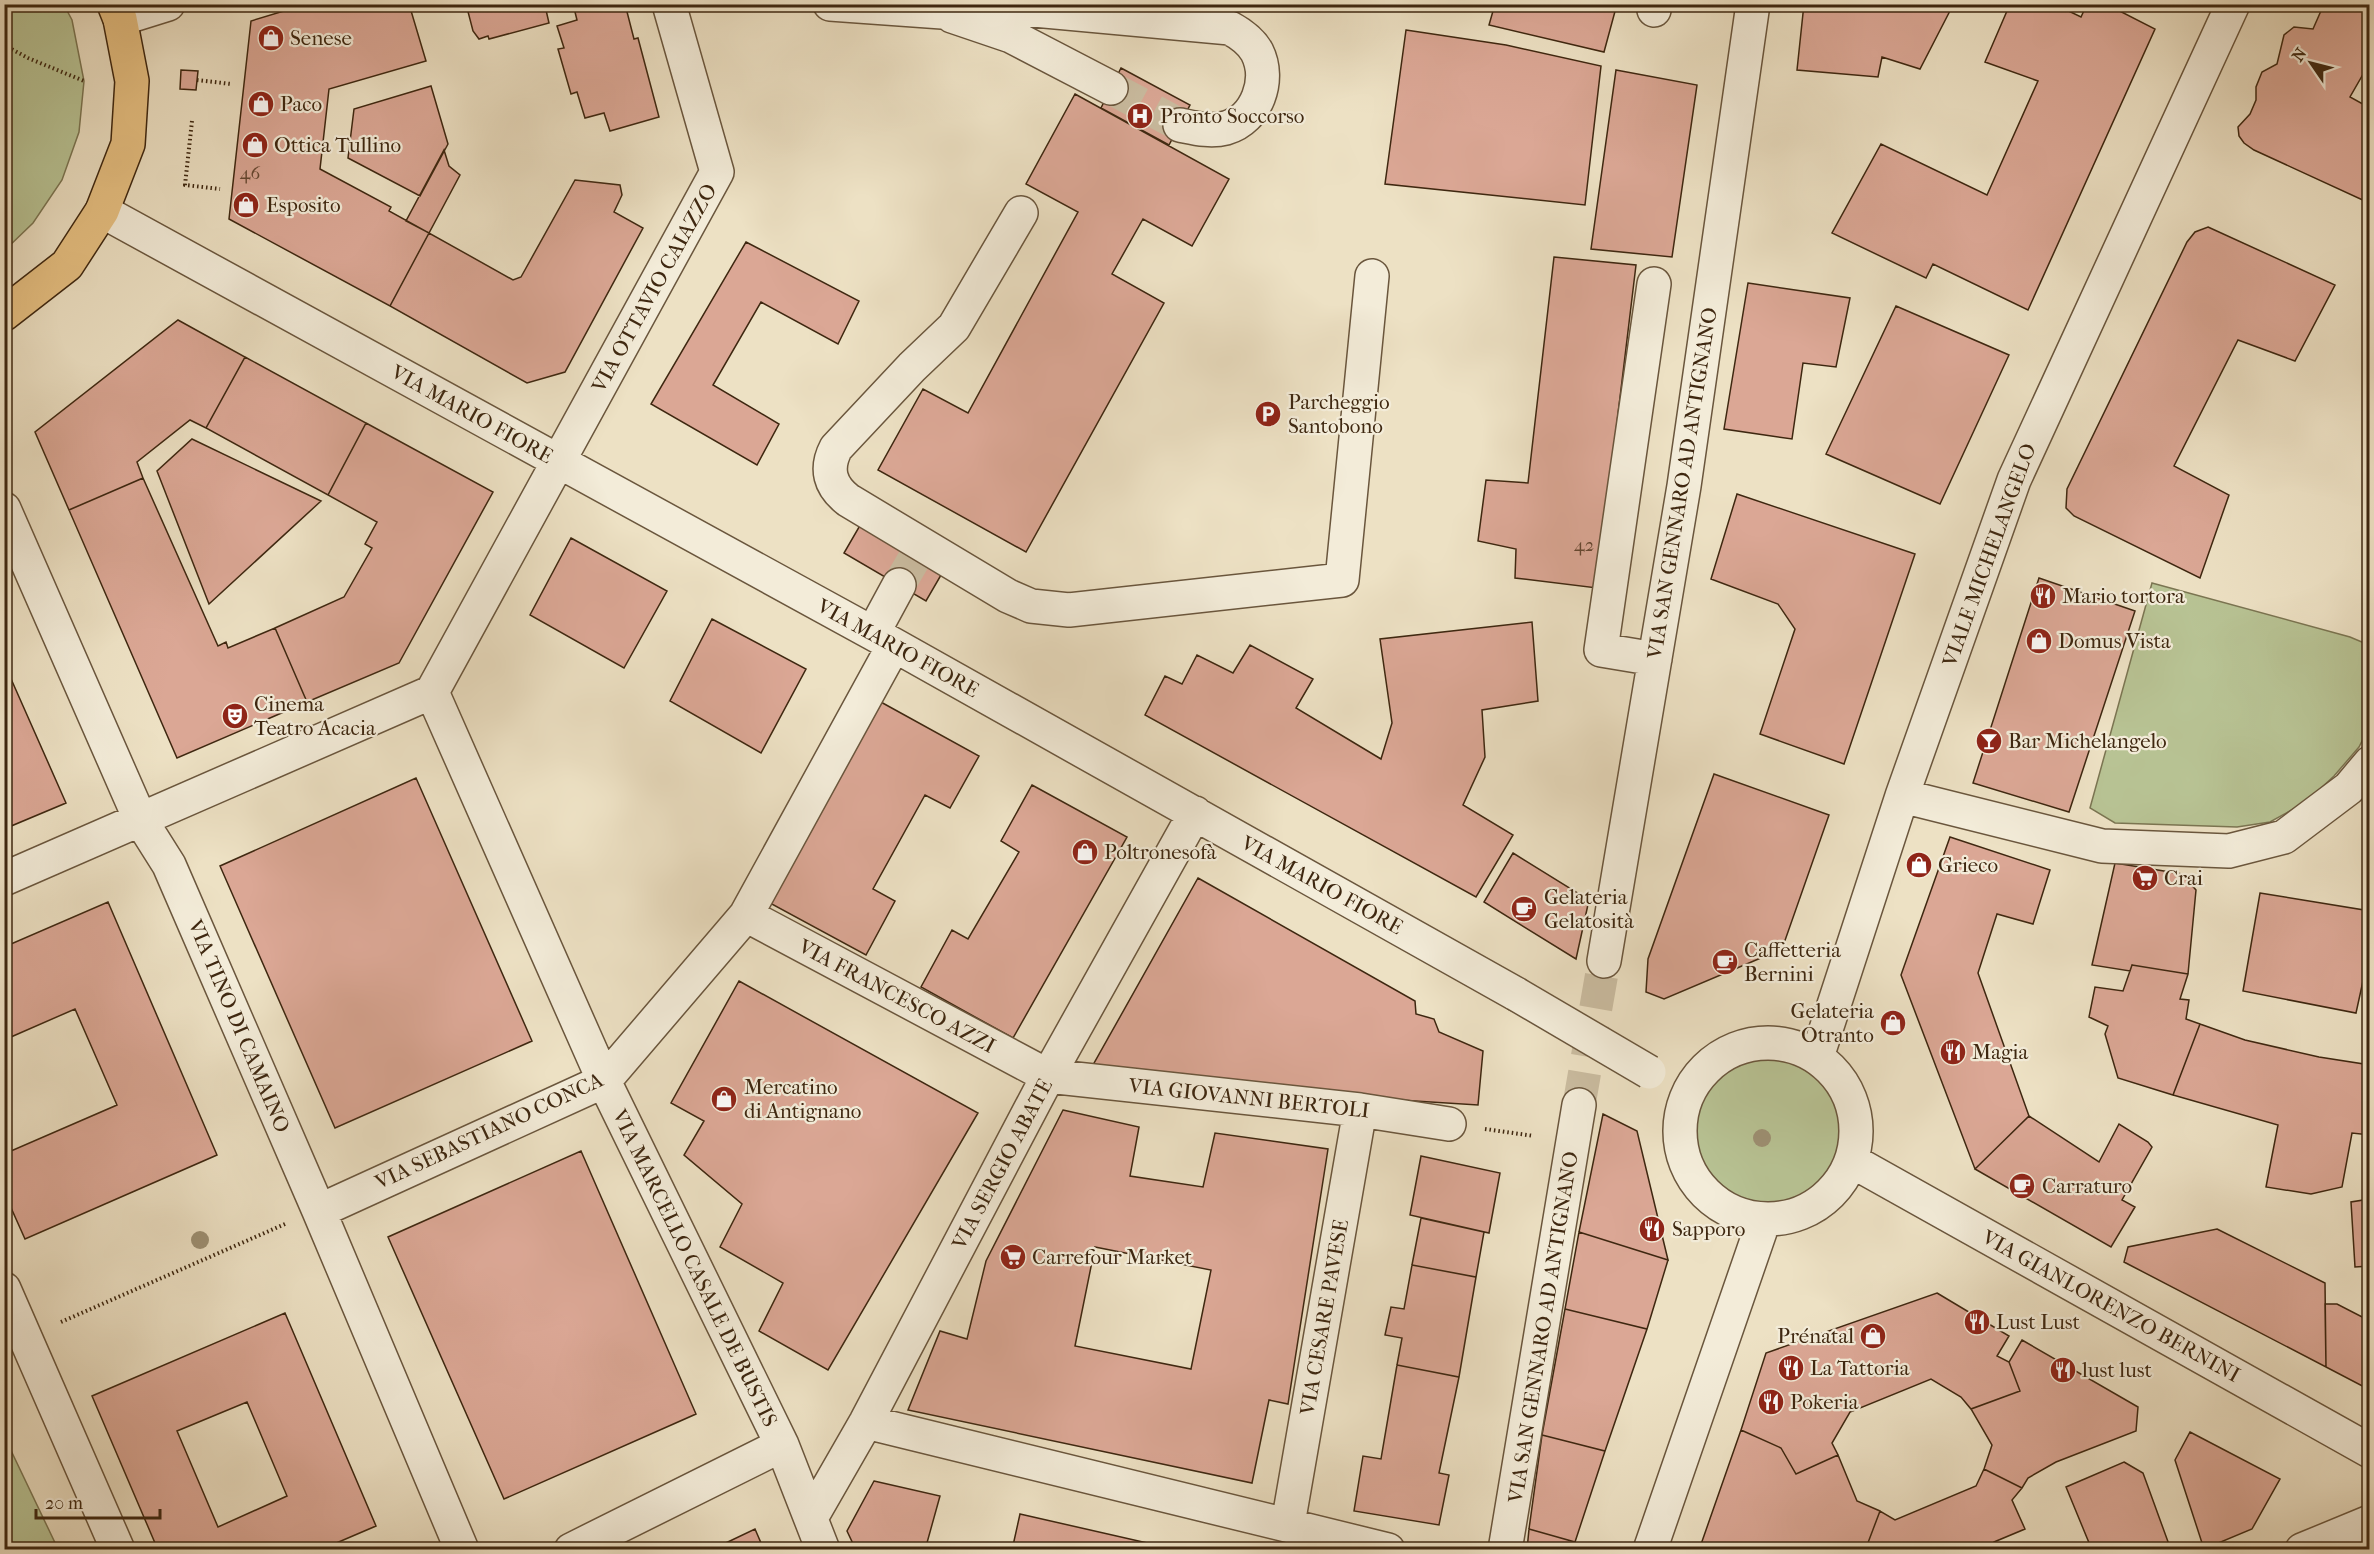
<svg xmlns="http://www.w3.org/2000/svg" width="2374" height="1554" font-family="'IM FELL French Canon',serif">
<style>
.green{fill:#b8c394;stroke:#7b7552;stroke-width:1.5}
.building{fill:#dba795;stroke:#3e2710;stroke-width:1.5;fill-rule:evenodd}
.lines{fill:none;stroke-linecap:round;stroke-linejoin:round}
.minor-tunnel{stroke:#cabca0;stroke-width:33;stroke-dasharray:33 16;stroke-linecap:butt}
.minor-casing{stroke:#6a563d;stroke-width:36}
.major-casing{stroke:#3e2710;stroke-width:36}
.path{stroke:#3e2710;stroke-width:4;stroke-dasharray:1.5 3;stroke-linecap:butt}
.minor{stroke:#f3ecd9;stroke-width:33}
.major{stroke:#e6c082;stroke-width:33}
.minor-bridge-casing{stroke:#6a563d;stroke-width:36;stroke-linecap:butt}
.minor-bridge{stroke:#f3ecd9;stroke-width:33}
.tree{fill:#9d9073}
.labels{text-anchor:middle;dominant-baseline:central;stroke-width:4.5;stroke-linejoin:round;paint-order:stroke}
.number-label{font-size:18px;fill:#654731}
.poi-label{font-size:21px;fill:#3e2710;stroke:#f3ecd9;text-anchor:start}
.street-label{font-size:21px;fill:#3e2710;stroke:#f3ecd9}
</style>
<rect width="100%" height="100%" fill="#ede1c4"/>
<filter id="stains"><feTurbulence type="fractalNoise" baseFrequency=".00333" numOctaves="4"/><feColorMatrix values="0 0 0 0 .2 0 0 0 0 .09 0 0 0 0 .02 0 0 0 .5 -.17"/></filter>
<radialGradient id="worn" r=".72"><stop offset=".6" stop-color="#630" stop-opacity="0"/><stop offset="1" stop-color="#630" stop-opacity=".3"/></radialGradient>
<path class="green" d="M5 4 64 5 72 20 84 81 79 132 62 180 33 223 5 250Z
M2152 583 2350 637 2369 645V727L2359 747 2334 776 2306 802 2270 822 2237 827 2115 823 2090 808Z
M1694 1132a73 73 0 1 1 146 0a73 73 0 1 1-146 0Z
M4 1438H5L58 1549H5Z"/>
<path class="building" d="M307 4H409L426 61 329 89 320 169 391 207 389 211 429 233 390 306 229 219 251 21Z
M466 4H553L554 8 546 10 549 23 489 39 488 36 479 39 473 31Z
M573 4H625L634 39 638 38 659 117 610 131 604 113 585 118 577 92 571 94 558 49 564 48 557 26 577 20Z
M1495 4H1617L1604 52 1489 25Z
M1804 4H1952L1953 5 1920 69 1882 57 1878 77 1797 70Z
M2010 4H2054L2081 17 2087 4H2106L2155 29 2028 310 1933 264 1926 278 1832 233 1881 144 1987 195 2038 81 1985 62Z
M2324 4H2370V62L2350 97 2370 108V197L2367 202 2254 150 2244 143 2239 136 2238 127 2250 114 2256 100V87L2262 72 2277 64 2284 35 2294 27 2313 29Z
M1406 30 1506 45 1601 66 1585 205 1385 184Z
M1121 68 1190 105 1169 145 1101 108Z
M181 70 198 71 196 90 180 89Z
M1616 70 1697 85 1672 257 1591 249Z
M431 86 448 144 420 196 348 158 354 109Z
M1075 94 1229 179 1192 246 1143 219 1112 274 1164 303 1026 552 878 470 923 389 968 413 1078 212 1026 184Z
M444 150 449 166 460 175 429 233 406 221Z
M575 180 620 185 622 195 614 212 643 228 565 372 527 383 390 306 429 233 513 280 521 277Z
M2208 227 2335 285 2295 361 2238 340 2174 466 2229 495 2200 578 2074 516 2066 508 2067 489 2187 242 2195 232Z
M746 242 859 301 838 344 761 302 713 385 779 424 757 465 651 404Z
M1554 257 1636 265 1597 588 1515 578 1516 549 1478 541 1486 480 1528 483Z
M1748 283 1850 298 1836 367 1803 363 1792 439 1724 429Z
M1896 306 2009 355 1940 504 1826 454Z
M178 320 245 357 206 428 190 420 137 462 143 478 69 510 35 432Z
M245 357 366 423 328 495 206 428Z
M366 423 493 492 399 663 307 702 275 628 344 597 372 548 365 544 377 522 328 495Z
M192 439 321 501 209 604 157 471Z
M143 478 218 646 226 642 228 648 275 628 307 702 177 758 69 510Z
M1737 494 1915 554 1844 764 1760 734 1795 629 1778 604 1711 579Z
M866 515 948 563 926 601 844 553Z
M571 538 667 591 624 668 530 615Z
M2039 578 2135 611 2069 812 1973 783Z
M712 619 806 669 761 753 670 701Z
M1532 622 1538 701 1482 710 1485 757 1463 805 1513 835 1476 897 1145 715 1165 676 1182 684 1197 655 1233 673 1250 645 1313 679 1296 708 1381 759 1392 723 1380 639Z
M4 663 66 803 4 829Z
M879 701 979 756 950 808 925 795 873 889 895 901 866 955 768 902Z
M1714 774 1829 815 1782 949 1664 999 1646 992 1648 959Z
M416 778 532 1041 335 1128 220 866Z
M1032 785 1127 837 1013 1038 921 987 952 930 968 939 1019 852 1001 841Z
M1950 837 2050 870 2033 924 1997 914 1978 973 2029 1116 1975 1169 1901 975Z
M1513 853 1589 900 1576 959 1484 902Z
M2115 863 2182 874 2196 890 2188 974 2132 965 2130 971 2092 965Z
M1198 878 1415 1001 1416 1014 1434 1019 1439 1032 1483 1051 1478 1105 1399 1100 1093 1065Z
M2260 893 2370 911V949L2356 1013 2243 991Z
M108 902 217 1155 25 1239 4 1192V1154L117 1105 75 1009 4 1040V947Z
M2132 965 2188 974 2180 999 2189 1000 2186 1019 2200 1024 2173 1095 2118 1078 2105 1034 2108 1026 2089 1017 2095 987 2123 991Z
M739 981 978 1113 828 1370 759 1331 783 1283 720 1247 742 1204 684 1155 704 1121 671 1103Z
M2200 1024 2245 1040 2319 1057 2370 1065V1135L2352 1133 2342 1187 2311 1194 2266 1187 2278 1125 2173 1095Z
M1063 1110 1139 1127 1130 1176 1203 1187 1215 1133 1328 1149 1288 1404 1269 1400 1252 1483 908 1410 940 1331 967 1339 986 1261ZM1095 1247 1211 1270 1191 1369 1075 1346Z
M1603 1114 1637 1131 1668 1260 1579 1232Z
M2029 1116 2099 1162 2119 1124 2148 1142 2152 1147 2122 1200 2135 1207 2111 1247 1975 1169Z
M581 1151 696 1414 504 1499 388 1237Z
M1421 1156 1500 1173 1489 1233 1410 1215Z
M2370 1199V1266L2355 1267 2351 1202Z
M1421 1218 1484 1232 1476 1277 1412 1265Z
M2217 1229 2325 1283 2326 1367 2124 1262 2128 1247Z
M1579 1232 1668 1260 1647 1329 1565 1309Z
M1412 1265 1476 1277 1459 1377 1397 1365 1402 1338 1385 1335 1391 1307 1404 1309Z
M1937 1293 2009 1336 1997 1356 2009 1362 2020 1391 1971 1409 1961 1397 1931 1379 1850 1412 1832 1443 1838 1455 1796 1474 1781 1448 1741 1430 1766 1353Z
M2325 1304H2337L2370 1321V1390L2326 1367Z
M1565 1309 1647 1329 1605 1451 1542 1435Z
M285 1313 376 1526 320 1550H158L92 1396ZM247 1402 287 1496 218 1527 177 1431Z
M2022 1340 2138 1407 2136 1431 2056 1462 2028 1478 2022 1488 1984 1469 1992 1445 1971 1409 2020 1391 2009 1362Z
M1397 1365 1459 1377 1439 1473 1449 1475 1439 1525 1354 1511 1363 1456 1381 1459Z
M1741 1430 1781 1448 1796 1474 1838 1455 1857 1501 1880 1511 1866 1548 1849 1545 1840 1550H1699Z
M2190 1432 2280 1479 2252 1529 2204 1549 2175 1460Z
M1542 1435 1605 1451 1575 1542 1529 1529Z
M2124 1462 2143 1473 2171 1550H2092L2066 1487Z
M1984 1469 2022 1488 2012 1500 2025 1529 1994 1542 1997 1550 1866 1548 1880 1511 1895 1520 1976 1486Z
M874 1481 940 1496 925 1550H856L847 1531Z
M1020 1514 1178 1550H1012Z
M755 1529 764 1550H711Z
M1529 1529 1575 1542 1573 1550H1527Z"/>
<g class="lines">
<path class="minor-tunnel" d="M1111 88 1180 125
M899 585 921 547
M1579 1105 1604 961"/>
<defs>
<path id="minor" d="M830 4 942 12 988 6 1230 28C1241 34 1251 41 1257 52 1271 80 1257 119 1226 128 1210 132 1195 128 1180 125
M1654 10 1655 4
M952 16 1011 36 1111 88
M120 19 168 4
M102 211 894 645 1516 994
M1021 213 954 327 912 367 836 448C825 469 830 486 848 500L1008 596 1031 606 1069 610 1342 580 1372 276
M1654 284 1601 650 1655 659
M4 509 140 819 169 865 319 1211 462 1550
M873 633 899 585
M432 692 604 1081 782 1445 823 1550
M1902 796 2102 846 2229 851 2284 837 2349 788 2370 763
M4 879 432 692 717 172 669 4
M746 915 1048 1076 1360 1110 1449 1124
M1604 961 1684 486 1753 4
M1680 1131a88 88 0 1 1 176 0a88 88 0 1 1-176 0Z
M1817 1057 1902 796 2014 480 2233 4
M1852 1161 2370 1451
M319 1211 604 1081 746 915 894 645
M4 1289 118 1550
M866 1422 1388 1550
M812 1516 866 1422 1048 1076 1195 813
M1288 1524 1360 1110
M571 1550 782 1445
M1505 1550 1579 1105
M1650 1550 1764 1220
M2302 1550 2370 1522"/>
<path id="major" d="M4 314 67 265 102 211 128 144 132 81 120 19 114 4"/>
</defs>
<use href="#minor" class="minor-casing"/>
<use href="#major" class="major-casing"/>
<path class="path" d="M4 45 28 58 84 81
M197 80 231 84
M192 121 185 185 220 189
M1485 1129 1534 1136
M61 1322 285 1224"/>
<use href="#minor" class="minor"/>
<use href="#major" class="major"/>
<defs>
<path id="minor-bridge" d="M1516 994 1649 1072"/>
</defs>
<use href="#minor-bridge" class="minor-bridge-casing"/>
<use href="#minor-bridge" class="minor-bridge"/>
</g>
<g class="tree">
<circle cx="1762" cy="1138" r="9"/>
<circle cx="200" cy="1240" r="9"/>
</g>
<defs>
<symbol id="shop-disc" viewBox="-11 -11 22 22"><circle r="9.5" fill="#8f2418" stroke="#f3ecd9"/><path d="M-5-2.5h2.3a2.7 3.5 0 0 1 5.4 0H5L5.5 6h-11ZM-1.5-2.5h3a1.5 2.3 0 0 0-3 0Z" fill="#fff"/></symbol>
<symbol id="hospital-disc" viewBox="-11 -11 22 22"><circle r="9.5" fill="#8f2418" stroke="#f3ecd9"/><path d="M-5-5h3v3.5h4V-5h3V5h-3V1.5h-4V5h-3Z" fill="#fff"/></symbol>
<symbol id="parking-disc" viewBox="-11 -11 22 22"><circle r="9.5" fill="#8f2418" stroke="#f3ecd9"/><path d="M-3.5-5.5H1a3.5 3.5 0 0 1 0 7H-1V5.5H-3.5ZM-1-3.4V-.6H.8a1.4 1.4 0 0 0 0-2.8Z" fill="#fff"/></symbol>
<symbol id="restaurant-disc" viewBox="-11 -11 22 22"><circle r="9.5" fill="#8f2418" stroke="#f3ecd9"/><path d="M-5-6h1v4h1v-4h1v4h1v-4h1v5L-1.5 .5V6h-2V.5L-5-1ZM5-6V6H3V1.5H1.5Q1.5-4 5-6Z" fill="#fff"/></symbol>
<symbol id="theatre-disc" viewBox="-11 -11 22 22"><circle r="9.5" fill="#8f2418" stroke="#f3ecd9"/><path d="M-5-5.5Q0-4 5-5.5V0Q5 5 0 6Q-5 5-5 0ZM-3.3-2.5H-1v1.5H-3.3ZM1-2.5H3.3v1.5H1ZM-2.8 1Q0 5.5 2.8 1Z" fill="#fff"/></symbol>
<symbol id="bar-disc" viewBox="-11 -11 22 22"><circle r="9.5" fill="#8f2418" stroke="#f3ecd9"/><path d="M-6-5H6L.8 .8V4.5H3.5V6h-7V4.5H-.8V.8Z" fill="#fff"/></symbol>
<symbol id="supermarket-disc" viewBox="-11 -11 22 22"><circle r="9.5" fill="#8f2418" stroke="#f3ecd9"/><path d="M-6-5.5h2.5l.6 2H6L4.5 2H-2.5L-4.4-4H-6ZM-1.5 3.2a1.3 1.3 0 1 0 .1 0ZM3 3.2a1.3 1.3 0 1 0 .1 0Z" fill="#fff"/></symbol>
<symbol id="cafe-disc" viewBox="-11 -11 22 22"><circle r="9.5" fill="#8f2418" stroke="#f3ecd9"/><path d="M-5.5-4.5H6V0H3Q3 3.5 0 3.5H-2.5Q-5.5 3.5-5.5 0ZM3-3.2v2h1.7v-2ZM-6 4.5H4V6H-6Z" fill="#fff"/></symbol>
</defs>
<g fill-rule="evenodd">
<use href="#shop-disc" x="256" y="23" width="30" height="30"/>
<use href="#shop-disc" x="246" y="89" width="30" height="30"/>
<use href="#hospital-disc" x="1125" y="101" width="30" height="30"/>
<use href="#shop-disc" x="240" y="130" width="30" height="30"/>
<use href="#shop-disc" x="231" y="190" width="30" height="30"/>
<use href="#parking-disc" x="1253" y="399" width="30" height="30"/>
<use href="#restaurant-disc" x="2028" y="581" width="30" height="30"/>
<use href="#shop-disc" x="2024" y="626" width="30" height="30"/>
<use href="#theatre-disc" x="220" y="701" width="30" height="30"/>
<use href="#bar-disc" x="1974" y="726" width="30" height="30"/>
<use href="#shop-disc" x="1070" y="837" width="30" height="30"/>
<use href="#shop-disc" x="1904" y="850" width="30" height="30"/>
<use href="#supermarket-disc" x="2130" y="863" width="30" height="30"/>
<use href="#cafe-disc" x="1509" y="894" width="30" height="30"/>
<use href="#cafe-disc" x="1710" y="947" width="30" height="30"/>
<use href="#shop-disc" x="1878" y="1008" width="30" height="30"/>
<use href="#restaurant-disc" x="1938" y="1037" width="30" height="30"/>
<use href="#shop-disc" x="709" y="1084" width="30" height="30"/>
<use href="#cafe-disc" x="2007" y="1171" width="30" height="30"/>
<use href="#restaurant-disc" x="1637" y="1214" width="30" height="30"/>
<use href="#supermarket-disc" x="998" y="1242" width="30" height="30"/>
<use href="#restaurant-disc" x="1962" y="1307" width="30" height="30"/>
<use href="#shop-disc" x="1858" y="1321" width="30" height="30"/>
<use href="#restaurant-disc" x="1776" y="1353" width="30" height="30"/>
<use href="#restaurant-disc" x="2048" y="1355" width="30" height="30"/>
<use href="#restaurant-disc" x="1756" y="1387" width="30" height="30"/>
</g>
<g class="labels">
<g class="number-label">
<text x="250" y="173">46</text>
<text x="1584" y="545">42</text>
</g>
<g class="poi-label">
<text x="290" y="38">Senese</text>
<text x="280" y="104">Paco</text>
<text x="1160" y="116">Pronto Soccorso</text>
<text x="274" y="145">Ottica Tullino</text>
<text x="266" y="205">Esposito</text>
<text x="1288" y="402">Parcheggio<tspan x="1288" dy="24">Santobono</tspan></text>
<text x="2062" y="596">Mario tortora</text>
<text x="2058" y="641">Domus Vista</text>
<text x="254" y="704">Cinema<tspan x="254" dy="24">Teatro Acacia</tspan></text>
<text x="2008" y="741">Bar Michelangelo</text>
<text x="1104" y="852">Poltronesofà</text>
<text x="1938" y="865">Grieco</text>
<text x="2164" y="878">Crai</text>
<text x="1544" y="897">Gelateria<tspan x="1544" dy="24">Gelatosità</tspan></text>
<text x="1744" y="950">Caffetteria<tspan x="1744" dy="24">Bernini</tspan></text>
<text x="1874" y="1011" text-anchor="end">Gelateria<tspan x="1874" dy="24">Otranto</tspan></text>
<text x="1972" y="1052">Magia</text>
<text x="744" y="1087">Mercatino<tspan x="744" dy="24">di Antignano</tspan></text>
<text x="2042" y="1186">Carraturo</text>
<text x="1672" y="1229">Sapporo</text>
<text x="1032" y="1257">Carrefour Market</text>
<text x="1996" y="1322">Lust Lust</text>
<text x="1854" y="1336" text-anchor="end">Prénatal</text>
<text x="1810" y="1368">La Tattoria</text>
<text x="2082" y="1370">lust lust</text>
<text x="1790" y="1402">Pokeria</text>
</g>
<g class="street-label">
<text transform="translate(654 288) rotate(-61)">VIA OTTAVIO CAIAZZO</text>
<text transform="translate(472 414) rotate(29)">VIA MARIO FIORE</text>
<text transform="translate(1682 483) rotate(-81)">VIA SAN GENNARO AD ANTIGNANO</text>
<text transform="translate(1989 555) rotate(-70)">VIALE MICHELANGELO</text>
<text transform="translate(898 648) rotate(29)">VIA MARIO FIORE</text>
<text transform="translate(1322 885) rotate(29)">VIA MARIO FIORE</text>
<text transform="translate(897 996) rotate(28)">VIA FRANCESCO AZZI</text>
<text transform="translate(239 1026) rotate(67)">VIA TINO DI CAMAINO</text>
<text transform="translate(1249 1098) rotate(6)">VIA GIOVANNI BERTOLI</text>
<text transform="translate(489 1131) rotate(-25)">VIA SEBASTIANO CONCA</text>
<text transform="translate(1002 1164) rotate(-62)">VIA SERGIO ABATE</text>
<text transform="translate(695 1268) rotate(64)">VIA MARCELLO CASALE DE BUSTIS</text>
<text transform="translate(2111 1306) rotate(29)">VIA GIANLORENZO BERNINI</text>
<text transform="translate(1324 1317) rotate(-80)">VIA CESARE PAVESE</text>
<text transform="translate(1543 1327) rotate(-81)">VIA SAN GENNARO AD ANTIGNANO</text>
</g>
</g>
<rect width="2374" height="1554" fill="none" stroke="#ede1c4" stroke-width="24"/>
<rect x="6" y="6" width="2362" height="1542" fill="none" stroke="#3e2710" stroke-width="3"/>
<rect x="12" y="12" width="2350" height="1530" fill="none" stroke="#3e2710" stroke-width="1.5"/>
<g transform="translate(2311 63) rotate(305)" stroke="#f3ecd9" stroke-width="4.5" paint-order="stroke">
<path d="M0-4.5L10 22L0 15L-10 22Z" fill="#3e2710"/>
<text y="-9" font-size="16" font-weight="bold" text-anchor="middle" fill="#3e2710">N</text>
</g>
<path d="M36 1509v9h124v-9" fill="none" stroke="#3e2710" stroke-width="3"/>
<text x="45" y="1509" font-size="18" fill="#3e2710" stroke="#f3ecd9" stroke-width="4.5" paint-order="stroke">20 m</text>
<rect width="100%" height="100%" filter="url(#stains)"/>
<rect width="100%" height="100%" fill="url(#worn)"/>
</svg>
